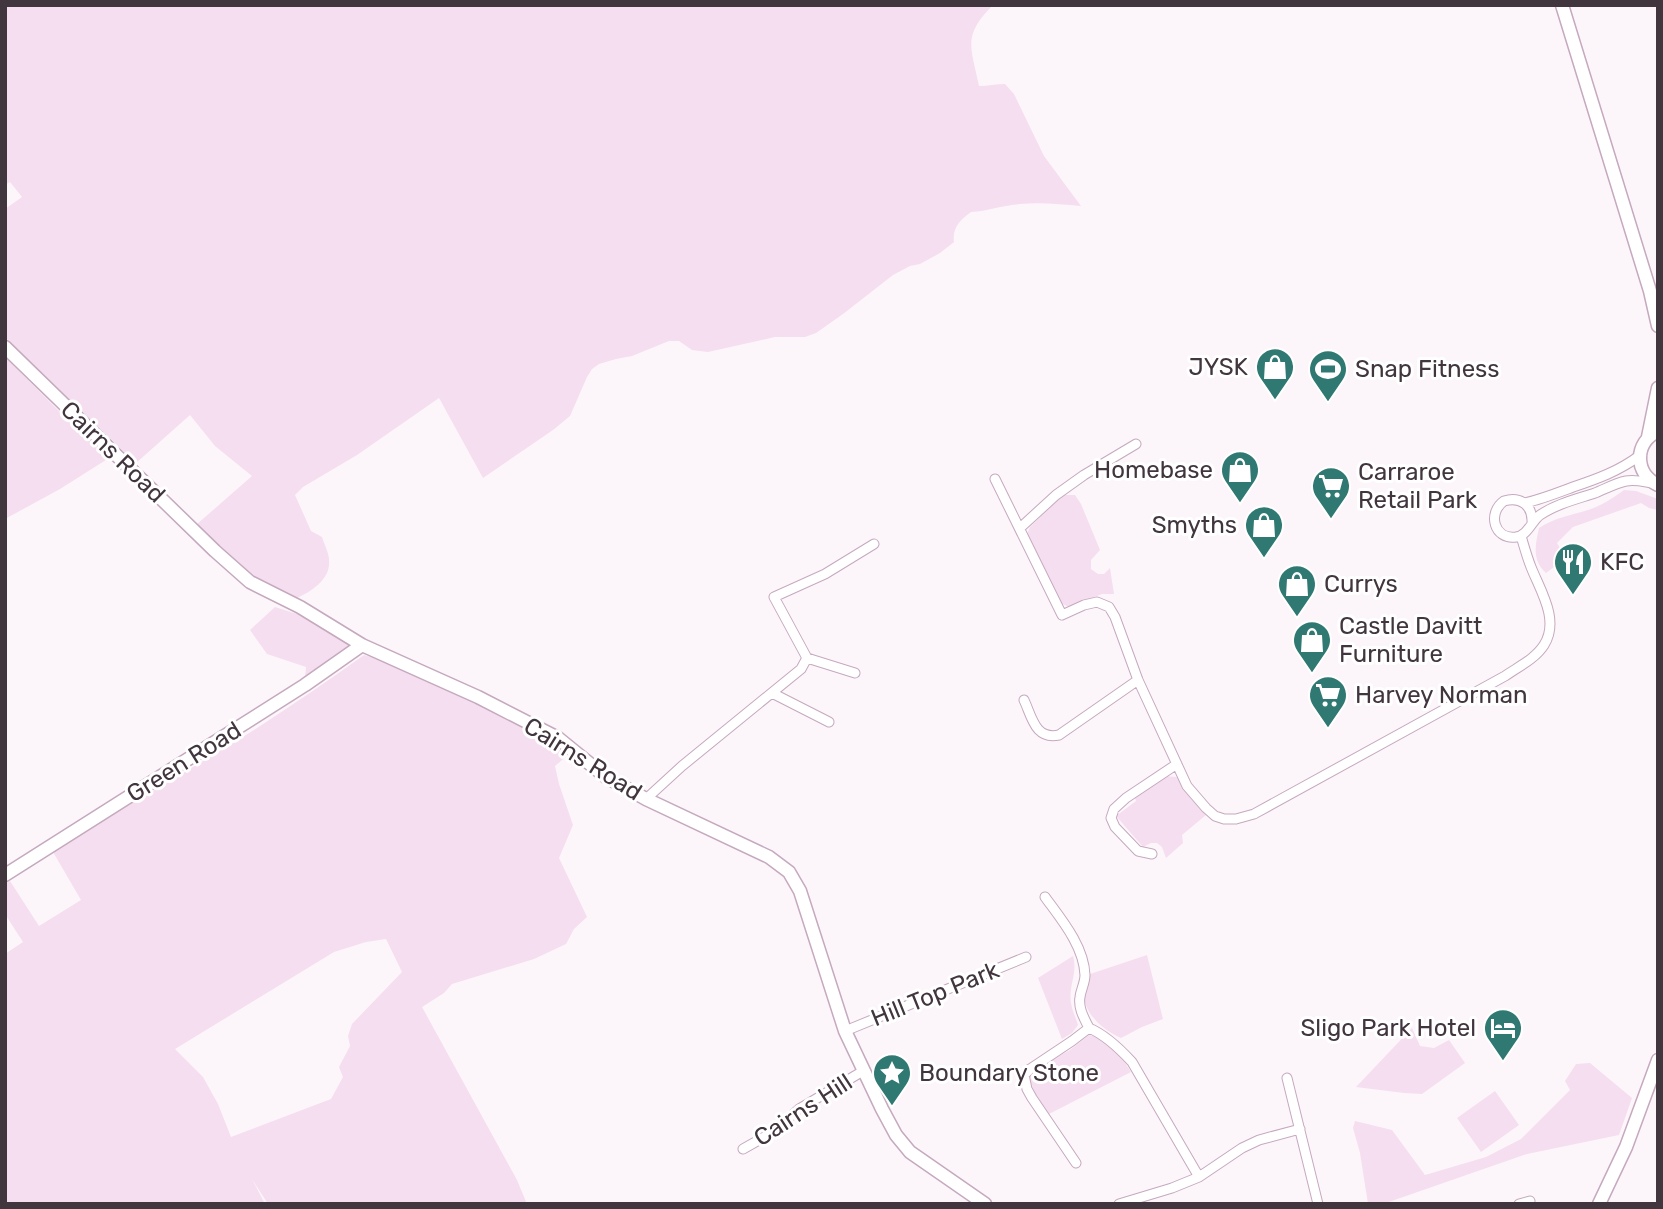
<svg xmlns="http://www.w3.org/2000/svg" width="1663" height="1209" font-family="Rubik,sans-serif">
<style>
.green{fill:#f5deef;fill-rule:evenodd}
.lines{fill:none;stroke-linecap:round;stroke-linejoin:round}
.street-casing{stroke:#c5a9be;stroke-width:11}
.secondary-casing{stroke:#c5a9be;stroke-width:15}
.street{stroke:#fff;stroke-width:9}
.secondary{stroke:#fff;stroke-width:12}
.labels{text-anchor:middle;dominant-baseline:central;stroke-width:6;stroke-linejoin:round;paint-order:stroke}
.poi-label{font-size:24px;fill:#41353e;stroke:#fff;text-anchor:start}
.street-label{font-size:24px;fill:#41353e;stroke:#fff}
</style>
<rect width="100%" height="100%" fill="#fcf6fb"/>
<path class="green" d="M5 5H993C962 36 971 47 979 86 988 86 996 84 1005 84L1014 94 1044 156 1081 206C1060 204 1040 202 1020 204 1003 205 988 211 971 212 960 220 952 228 954 242L940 253 920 264 910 266 893 275 843 314 816 333 805 337H775L708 352 692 350 679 341H669L632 356 616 359 599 364 592 369 587 377 570 416 553 430 483 478 439 398 357 455 303 487 295 495 311 531 322 537C324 544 329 553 329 560 331 579 312 591 297 598L255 578 196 525 252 476 215 446 190 415 136 463 5 337V209L22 197 10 182 5 185Z
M5 357 82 434 109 458 60 489 5 519Z
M1624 490 1636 491 1658 499V510L1649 508 1641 503 1573 527 1557 543 1564 555 1558 564 1546 573C1532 560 1535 546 1539 528 1556 517 1569 516 1588 510 1601 506 1613 498 1624 490Z
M1063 495H1075L1081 504 1100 550 1091 560V569L1098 574H1104L1110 568 1114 594H1102L1069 607 1060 603 1027 534 1030 527Z
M275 607 297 614 362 645 305 678 306 667 267 654 250 630Z
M364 655 387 662 501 713 556 741 569 754 555 766 559 784 573 825 559 858 587 917 574 929 566 944 534 959 452 984 444 993 422 1007 517 1180 527 1204H268L252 1179 265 1204H5V954L23 942 5 914V884L10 881 39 926 81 900 53 852C119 809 187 772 254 730 291 706 328 681 364 655ZM386 939 402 972 352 1024 348 1036 350 1046 339 1067 343 1077 331 1099 231 1137 218 1104 203 1077 175 1049 334 952 366 942Z
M1164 776 1177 777 1192 800 1206 815 1182 835 1183 843 1166 858 1162 847 1157 843H1151L1143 847 1116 816 1136 801 1135 798Z
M1147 955 1163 1019 1142 1027 1121 1038C1105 1031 1086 1016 1084 997 1083 990 1088 981 1090 974Z
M1073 956C1078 974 1068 986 1071 1003 1072 1010 1076 1018 1078 1025L1072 1033 1062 1039 1038 978Z
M1412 1028 1420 1046 1434 1048 1449 1040 1465 1063 1422 1094 1404 1093 1356 1087Z
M1089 1035C1110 1039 1121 1056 1131 1072L1049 1114 1035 1093 1029 1078 1036 1069 1070 1050Z
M1590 1063 1632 1098 1619 1135 1527 1154 1383 1204H1368L1360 1153 1353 1128 1355 1121 1392 1130 1425 1175 1486 1157 1521 1139 1570 1090 1565 1081 1576 1064Z
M1495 1091 1519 1125 1481 1152 1457 1118Z"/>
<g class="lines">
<defs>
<path id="street" d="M995 479 1062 615 1084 605 1097 602 1109 607 1115 617 1138 680 1187 786 1206 808 1215 816 1224 819H1236L1254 814 1505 676C1518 667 1535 659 1544 645 1560 620 1540 590 1531 567 1527 557 1524 546 1521 536
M1525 503C1542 499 1557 493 1573 487 1597 479 1619 471 1639 456
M1532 523C1533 506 1521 496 1504 501 1487 513 1494 540 1516 537 1528 535 1531 522 1540 515 1556 504 1577 499 1595 493 1605 489 1616 483 1626 481 1635 479 1645 482 1653 483
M1020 528 1056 495 1084 475 1136 444
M807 658 774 597 825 574 874 544
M772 693 829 722
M1024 700C1032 717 1035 740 1059 735L1138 680
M646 799 682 766 801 669 807 658 855 673
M1152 854 1138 851 1115 827 1111 818 1114 809 1126 798 1177 764
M1045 897C1061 919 1084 946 1085 975 1085 983 1081 989 1080 997 1078 1008 1084 1018 1089 1028
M1089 1028C1106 1035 1120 1049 1132 1062L1199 1177
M845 1031 1026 957
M1287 1078 1318 1204
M743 1149 773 1132 799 1109 863 1071
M1076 1163 1032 1098 1027 1089 1024 1075 1030 1069 1072 1041 1089 1028
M1119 1204 1172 1188 1199 1177 1242 1148 1259 1140 1300 1129
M1519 1204 1530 1201"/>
<path id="secondary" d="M1562 5 1650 291 1658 326
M5 347 215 551 250 582 300 607 362 645 478 697 558 738 606 777 646 799 769 857 789 872 800 891 845 1031 882 1109 896 1135 910 1152 985 1204
M1658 431C1634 443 1634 473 1658 485
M1648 437 1658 388
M5 875 305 685 362 645
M1599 1204 1626 1147 1658 1060"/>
</defs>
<use href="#street" class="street-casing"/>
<use href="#secondary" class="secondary-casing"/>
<use href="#street" class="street"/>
<use href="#secondary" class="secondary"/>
</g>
<defs>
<symbol id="shop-pin" viewBox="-11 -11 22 30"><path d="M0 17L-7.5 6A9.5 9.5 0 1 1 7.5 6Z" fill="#307872" stroke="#fff"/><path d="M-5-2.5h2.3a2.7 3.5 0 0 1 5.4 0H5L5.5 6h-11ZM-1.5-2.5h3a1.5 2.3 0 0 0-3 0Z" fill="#fff"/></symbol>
<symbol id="stadium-pin" viewBox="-11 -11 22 30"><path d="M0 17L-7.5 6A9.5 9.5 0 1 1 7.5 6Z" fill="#307872" stroke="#fff"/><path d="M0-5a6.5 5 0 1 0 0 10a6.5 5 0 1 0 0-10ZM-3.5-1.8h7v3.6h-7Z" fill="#fff"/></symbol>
<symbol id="supermarket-pin" viewBox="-11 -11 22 30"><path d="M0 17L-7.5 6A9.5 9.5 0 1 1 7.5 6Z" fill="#307872" stroke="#fff"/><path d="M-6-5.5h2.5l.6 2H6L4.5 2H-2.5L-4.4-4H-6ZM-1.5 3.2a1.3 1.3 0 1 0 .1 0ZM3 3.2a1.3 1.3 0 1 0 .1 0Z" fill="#fff"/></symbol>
<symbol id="restaurant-pin" viewBox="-11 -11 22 30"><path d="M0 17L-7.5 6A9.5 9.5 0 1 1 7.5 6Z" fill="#307872" stroke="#fff"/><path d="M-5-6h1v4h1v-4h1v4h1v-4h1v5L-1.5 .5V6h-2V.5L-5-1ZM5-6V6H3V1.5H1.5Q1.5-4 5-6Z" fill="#fff"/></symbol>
<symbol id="hotel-pin" viewBox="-11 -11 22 30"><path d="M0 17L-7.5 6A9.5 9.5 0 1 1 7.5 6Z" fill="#307872" stroke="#fff"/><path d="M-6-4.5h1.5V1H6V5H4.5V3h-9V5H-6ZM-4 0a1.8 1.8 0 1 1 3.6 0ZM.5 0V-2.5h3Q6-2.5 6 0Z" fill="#fff"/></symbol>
<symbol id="sight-pin" viewBox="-11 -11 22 30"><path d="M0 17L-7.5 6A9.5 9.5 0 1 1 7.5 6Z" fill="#307872" stroke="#fff"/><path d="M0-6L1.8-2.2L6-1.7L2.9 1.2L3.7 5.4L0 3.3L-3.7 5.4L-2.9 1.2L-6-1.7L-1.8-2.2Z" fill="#fff"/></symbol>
</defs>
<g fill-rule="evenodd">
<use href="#shop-pin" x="1253" y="345" width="44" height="60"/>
<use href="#stadium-pin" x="1306" y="347" width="44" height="60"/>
<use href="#shop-pin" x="1218" y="448" width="44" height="60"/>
<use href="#supermarket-pin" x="1309" y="464" width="44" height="60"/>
<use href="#shop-pin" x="1242" y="503" width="44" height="60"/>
<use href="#restaurant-pin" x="1551" y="540" width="44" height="60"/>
<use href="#shop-pin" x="1275" y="562" width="44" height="60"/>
<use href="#shop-pin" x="1290" y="618" width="44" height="60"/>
<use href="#supermarket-pin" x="1306" y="673" width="44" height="60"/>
<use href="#hotel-pin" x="1481" y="1006" width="44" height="60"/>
<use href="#sight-pin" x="870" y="1051" width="44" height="60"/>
</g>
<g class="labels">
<g class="poi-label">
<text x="1248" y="367" text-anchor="end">JYSK</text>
<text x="1355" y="369">Snap Fitness</text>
<text x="1213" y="470" text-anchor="end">Homebase</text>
<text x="1358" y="472">Carraroe<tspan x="1358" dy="28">Retail Park</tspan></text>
<text x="1237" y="525" text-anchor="end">Smyths</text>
<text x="1600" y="562">KFC</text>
<text x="1324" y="584">Currys</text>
<text x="1339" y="626">Castle Davitt<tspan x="1339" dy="28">Furniture</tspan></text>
<text x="1355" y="695">Harvey Norman</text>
<text x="1476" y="1028" text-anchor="end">Sligo Park Hotel</text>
<text x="919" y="1073">Boundary Stone</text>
</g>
<g class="street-label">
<text transform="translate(113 452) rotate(44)">Cairns Road</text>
<text transform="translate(583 759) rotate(32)">Cairns Road</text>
<text transform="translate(184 762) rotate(-32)">Green Road</text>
<text transform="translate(935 994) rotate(-22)">Hill Top Park</text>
<text transform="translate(803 1110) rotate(-33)">Cairns Hill</text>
</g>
</g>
<rect width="1663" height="1209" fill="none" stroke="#41353e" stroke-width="14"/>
</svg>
